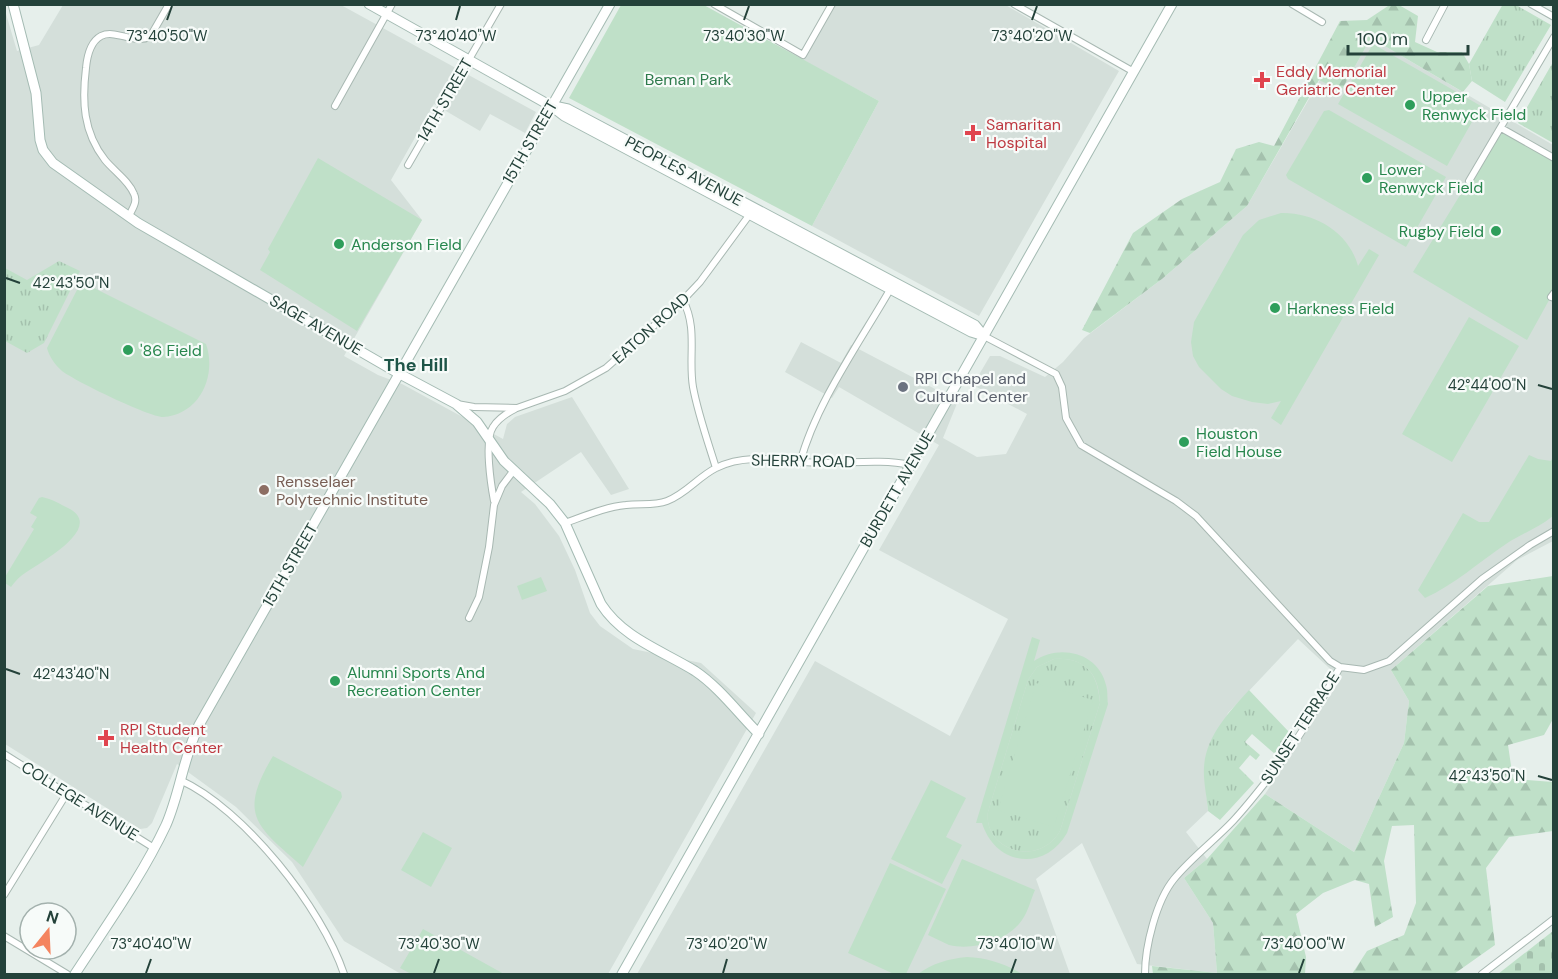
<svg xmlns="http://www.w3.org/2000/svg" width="1558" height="979" font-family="'DM Sans',sans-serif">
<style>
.built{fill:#d4dfda}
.grass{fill:url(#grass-tufts)}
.forest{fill:url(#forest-firs)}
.cemetery{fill:url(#cemetery-stones)}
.park{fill:#bfe0c8;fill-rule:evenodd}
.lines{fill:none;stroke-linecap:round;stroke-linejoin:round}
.street-casing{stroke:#a8b8b2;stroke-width:8}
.secondary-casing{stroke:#a4bbb3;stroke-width:11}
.street{stroke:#fff;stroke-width:6}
.secondary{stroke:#fff;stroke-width:9}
.ticks{fill:none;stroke:#24423a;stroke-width:2}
.health-dot{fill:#e0444e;stroke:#f7fbf9;stroke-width:2}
.leisure-dot{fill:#2e9e5b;stroke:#f7fbf9;stroke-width:2}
.worship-dot{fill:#6b7280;stroke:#f7fbf9;stroke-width:2}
.education-dot{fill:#8d6e63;stroke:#f7fbf9;stroke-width:2}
.labels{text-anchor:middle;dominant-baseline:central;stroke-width:4.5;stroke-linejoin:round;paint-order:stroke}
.health-label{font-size:16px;fill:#be3a42;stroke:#f7fbf9;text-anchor:start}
.park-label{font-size:16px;fill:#2d7a4b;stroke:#f7fbf9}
.leisure-label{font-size:16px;fill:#27864d;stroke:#f7fbf9;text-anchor:start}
.street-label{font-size:16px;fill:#24423a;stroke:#f7fbf9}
.worship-label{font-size:16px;fill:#5b616d;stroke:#f7fbf9;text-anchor:start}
.education-label{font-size:16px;fill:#785e54;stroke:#f7fbf9;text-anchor:start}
.neighbourhood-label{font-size:18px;font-weight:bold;fill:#1f5548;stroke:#f7fbf9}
.ticks-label{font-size:15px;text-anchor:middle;fill:#24423a;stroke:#f7fbf9;stroke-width:4.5;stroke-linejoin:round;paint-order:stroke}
</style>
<defs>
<pattern id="grass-tufts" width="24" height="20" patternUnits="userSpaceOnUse" patternTransform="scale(1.5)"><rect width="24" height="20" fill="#bfe0c8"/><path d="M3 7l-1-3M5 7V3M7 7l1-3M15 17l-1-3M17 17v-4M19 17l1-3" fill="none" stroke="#a4c1ad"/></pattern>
<pattern id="forest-firs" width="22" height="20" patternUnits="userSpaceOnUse" patternTransform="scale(1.5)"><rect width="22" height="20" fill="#bfe0c8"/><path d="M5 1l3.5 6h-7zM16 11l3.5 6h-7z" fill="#a4c1ad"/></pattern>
<pattern id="cemetery-stones" width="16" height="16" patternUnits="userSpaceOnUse" patternTransform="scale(1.5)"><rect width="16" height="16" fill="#bfe0c8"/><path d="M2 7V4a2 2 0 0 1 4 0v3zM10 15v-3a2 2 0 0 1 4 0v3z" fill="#a4c1ad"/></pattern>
</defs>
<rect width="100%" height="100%" fill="#e6efeb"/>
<path class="built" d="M1004 4 1119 71 979 316 812 226 879 101 799 58 828 5Z
M63 5H341L536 112 525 133 490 114 480 131 434 104 391 180 422 220 344 356 378 375 402 384 503 439 507 424 515 417 572 397 629 489 611 495 581 452 521 492 535 504 559 536 575 570 590 613 600 626 633 649 701 663 756 713 608 974H401L344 941 292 862 236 807 177 764 152 823 147 828 140 829 5 744 4 7 17 51 39 45Z
M1371 38 1553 145V541L1517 560 1391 670 1409 701 1404 743 1354 852 1265 794 1341 679 1298 639 1228 713 1204 767 1208 811 1186 832 1207 859 1184 878 1213 923 1217 973 1137 964 1082 843 1036 879 1070 974H637L815 661 950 736 1008 619 879 550 939 445 839 387 832 398 785 372 801 342 841 363 851 345 958 401 943 438 977 457 1006 454 1027 414 973 385 990 356H1000L1045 377 1063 362 1084 338 1162 279 1247 206 1320 80 1341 91Z"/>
<path class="grass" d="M1503 4 1516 5 1551 25 1505 102 1472 81 1469 64Z
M1553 62V143L1518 123Z
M59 261 80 271 44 343 27 353 5 341V268L27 280Z
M1054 659C1086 657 1098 674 1100 703L1060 831C1038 869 983 849 988 812L1028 680 1037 667Z
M1249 690 1289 732 1275 754 1252 734 1245 742 1260 755 1256 760 1250 755 1239 768 1254 783 1220 820 1208 811C1207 797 1203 781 1204 767 1206 736 1229 712 1249 690Z"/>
<path class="forest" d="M1391 4 1399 5 1418 16 1415 42 1437 52H1462L1469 64 1472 81 1463 92 1371 38 1341 91 1319 80 1247 206 1162 279 1090 333 1082 330 1133 233 1182 199 1220 182 1236 149 1259 142 1274 146 1340 21 1367 20Z
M1553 576V719L1544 735 1508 745 1513 779 1553 782V831L1509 837 1486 868 1495 945 1454 974H1352L1367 951 1404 935 1416 903 1414 825 1392 826 1384 861 1393 917 1375 927 1369 884 1355 880 1323 893 1296 914 1306 957 1305 974H1153L1152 966 1217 973 1213 923 1184 878 1207 859 1265 794 1354 852 1404 743 1409 701 1391 670 1488 586Z"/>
<path class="cemetery" d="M1553 931V974H1498Z"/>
<path class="park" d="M702 4 879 101 812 226 569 98 621 5Z
M1373 44 1481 106 1447 166 1338 104Z
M1329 110 1446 177 1406 247 1288 179 1286 175 1324 111Z
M1501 128 1553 158V293L1527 340 1413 272Z
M318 158 422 220 357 331 260 270 270 252 268 249Z
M1281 213C1314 212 1349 232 1358 266L1369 249 1379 255 1281 425 1271 418 1281 401 1268 404 1252 402 1232 396 1221 389 1199 367 1193 356 1191 342 1194 322 1243 235 1259 220Z
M88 285 206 344C217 375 200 415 163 417 149 417 75 381 62 371 55 365 49 356 47 348L77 290 81 286Z
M1469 317 1519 346 1452 462 1402 434Z
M1529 455 1538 459 1551 461 1553 456V516C1538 528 1521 534 1506 544 1479 562 1454 585 1425 598L1418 590 1463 513 1479 522H1489Z
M42 497C52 499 60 504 68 508 108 528 35 565 21 576 17 579 14 583 11 587L5 583V577L34 529 31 527 37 517 30 513 39 498Z
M541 577 547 591 522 600 517 586Z
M1032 637 1040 640 1034 661C1059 644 1098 652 1106 685 1108 691 1107 698 1108 704L1067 833C1044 873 995 865 982 823H976ZM1054 659C1085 657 1099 674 1100 703L1060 831C1038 869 983 849 988 812L1028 680 1037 667Z
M1036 683 1093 700 1054 827 998 810Z
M273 756 341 792 342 797 303 867C257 826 237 816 273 756Z
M931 780 966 798 946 837 962 845 942 884 891 859Z
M423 832 452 848 431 887 401 870Z
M962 859 1035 890C1031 899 1028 912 1022 920 1008 941 973 951 949 945 942 942 935 938 928 935Z
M890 863 946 889 906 974H894L848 953Z
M423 929 504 974H411L400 968Z
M967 957C987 958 1004 963 1022 974H918C933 963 948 959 967 957Z"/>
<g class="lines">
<defs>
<path id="street" d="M714 4 803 55 832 4
M1014 4 1134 72
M1292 4 1322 22
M1531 4 1554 17
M1426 40 1445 4
M335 106 392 4
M1501 128 1554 158
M408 165 501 4
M1469 181 1554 37
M129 216C132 209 138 202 134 194 129 181 114 171 105 160 83 132 82 101 86 68 87 57 90 42 101 36 115 29 133 44 150 37L169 4
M1554 293 1551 297 1554 298
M683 300C698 329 688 357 693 387 698 414 708 442 716 468
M984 336 1056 374 1062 387 1066 418 1081 445 1176 501 1196 516 1330 661 1340 667 1364 670 1389 661 1482 579 1530 545 1554 531
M457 404 474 407 517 408 565 391 606 368 683 300 700 282 750 214
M800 463C816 403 860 342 891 288
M494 501C491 485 484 440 493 427 498 419 507 413 515 409
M565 523C585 516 605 507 626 505 640 503 654 506 667 501 686 494 698 477 716 468 750 451 789 463 824 463 853 463 882 459 911 465
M469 618 479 597 489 547 494 505 502 486 514 470
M4 754 154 848
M180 780C244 809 322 908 344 974
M4 895 67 793
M4 936 67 974
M1145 974C1145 947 1156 901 1174 879 1191 858 1214 841 1233 821 1245 808 1257 793 1268 779 1295 744 1320 705 1340 667
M1482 974 1554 919"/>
<path id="secondary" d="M13 4 36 93 40 140 43 150 53 163 138 223 398 373 456 404 477 422 504 461 550 504 565 523 601 604C623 638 661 650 695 671 719 687 738 713 759 734
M369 4 551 106 564 116 971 332 984 336
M554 106 568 109 975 325 984 336
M75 974C106 926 141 878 166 825 180 793 183 758 199 725L610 4
M622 974 1172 4"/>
</defs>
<use href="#street" class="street-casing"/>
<use href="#secondary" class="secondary-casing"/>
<use href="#street" class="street"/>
<use href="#secondary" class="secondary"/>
</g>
<path class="ticks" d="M167 20 172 6M456 20 460 6M744 20 749 6M1032 20 1037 6M6 278 20 283M1538 385 1552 389M6 669 20 674M1538 776 1552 780M146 973 151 959M434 973 439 959M723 973 727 959M1011 973 1016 959M1299 973 1304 959"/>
<g class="health-dot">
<path d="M1259 71h6v6h6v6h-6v6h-6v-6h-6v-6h6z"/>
<path d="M970 124h6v6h6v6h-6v6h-6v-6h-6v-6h6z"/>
<path d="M103 729h6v6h6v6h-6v6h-6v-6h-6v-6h6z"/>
</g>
<g class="leisure-dot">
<circle cx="1410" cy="105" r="6"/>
<circle cx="1367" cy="178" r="6"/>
<circle cx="1496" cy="231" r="6"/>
<circle cx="339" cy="244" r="6"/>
<circle cx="1275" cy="308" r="6"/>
<circle cx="128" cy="350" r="6"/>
<circle cx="1184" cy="442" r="6"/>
<circle cx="335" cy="681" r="6"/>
</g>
<circle class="worship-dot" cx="903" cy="387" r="6"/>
<circle class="education-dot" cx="264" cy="490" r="6"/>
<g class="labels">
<g class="health-label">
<text x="1276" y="71">Eddy Memorial<tspan x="1276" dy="18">Geriatric Center</tspan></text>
<text x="986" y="124">Samaritan<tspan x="986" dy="18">Hospital</tspan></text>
<text x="120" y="729">RPI Student<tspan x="120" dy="18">Health Center</tspan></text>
</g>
<g class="park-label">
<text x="688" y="79">Beman Park</text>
</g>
<g class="leisure-label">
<text x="1422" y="96">Upper<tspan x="1422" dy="18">Renwyck Field</tspan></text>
<text x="1379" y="169">Lower<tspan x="1379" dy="18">Renwyck Field</tspan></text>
<text x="1484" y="231" text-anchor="end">Rugby Field</text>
<text x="351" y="244">Anderson Field</text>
<text x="1287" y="308">Harkness Field</text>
<text x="140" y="350">'86 Field</text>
<text x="1196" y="433">Houston<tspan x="1196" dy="18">Field House</tspan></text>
<text x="347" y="672">Alumni Sports And<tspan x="347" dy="18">Recreation Center</tspan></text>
</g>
<g class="street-label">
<text transform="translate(445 100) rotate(-60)">14TH STREET</text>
<text transform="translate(530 142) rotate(-60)">15TH STREET</text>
<text transform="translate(684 171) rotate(28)">PEOPLES AVENUE</text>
<text transform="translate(316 325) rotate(30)">SAGE AVENUE</text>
<text transform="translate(651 328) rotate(-42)">EATON ROAD</text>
<text transform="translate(803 461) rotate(1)">SHERRY ROAD</text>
<text transform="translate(897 489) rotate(-60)">BURDETT AVENUE</text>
<text transform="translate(290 565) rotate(-60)">15TH STREET</text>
<text transform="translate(1300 728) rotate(-57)">SUNSET TERRACE</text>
<text transform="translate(80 801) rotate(32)">COLLEGE AVENUE</text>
</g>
<g class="worship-label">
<text x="915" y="378">RPI Chapel and<tspan x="915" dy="18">Cultural Center</tspan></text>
</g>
<g class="education-label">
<text x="276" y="481">Rensselaer<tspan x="276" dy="18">Polytechnic Institute</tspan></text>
</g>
<g class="neighbourhood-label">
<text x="416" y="365">The Hill</text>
</g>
</g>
<g class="ticks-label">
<text x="167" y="41">73°40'50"W</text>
<text x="456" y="41">73°40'40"W</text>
<text x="744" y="41">73°40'30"W</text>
<text x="1032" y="41">73°40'20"W</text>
<text x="71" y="288">42°43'50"N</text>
<text x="1487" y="390">42°44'00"N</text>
<text x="71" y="679">42°43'40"N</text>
<text x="1487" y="781">42°43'50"N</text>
<text x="1016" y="949">73°40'10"W</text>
<text x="151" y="949">73°40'40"W</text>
<text x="439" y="949">73°40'30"W</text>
<text x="727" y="949">73°40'20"W</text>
<text x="1304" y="949">73°40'00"W</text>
</g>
<rect width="1558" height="979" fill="none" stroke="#24423a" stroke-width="12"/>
<g transform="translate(48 931) rotate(18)"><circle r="28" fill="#f7fbf9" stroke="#a3b1ad" stroke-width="1.5"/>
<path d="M0-4.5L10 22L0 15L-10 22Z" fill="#f4845f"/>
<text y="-9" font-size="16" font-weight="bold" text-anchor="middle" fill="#24423a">N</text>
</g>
<path d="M1348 45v9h120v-9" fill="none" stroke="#24423a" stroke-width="3"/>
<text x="1357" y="45" font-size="18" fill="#24423a" stroke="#f7fbf9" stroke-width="4.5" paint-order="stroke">100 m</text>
</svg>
